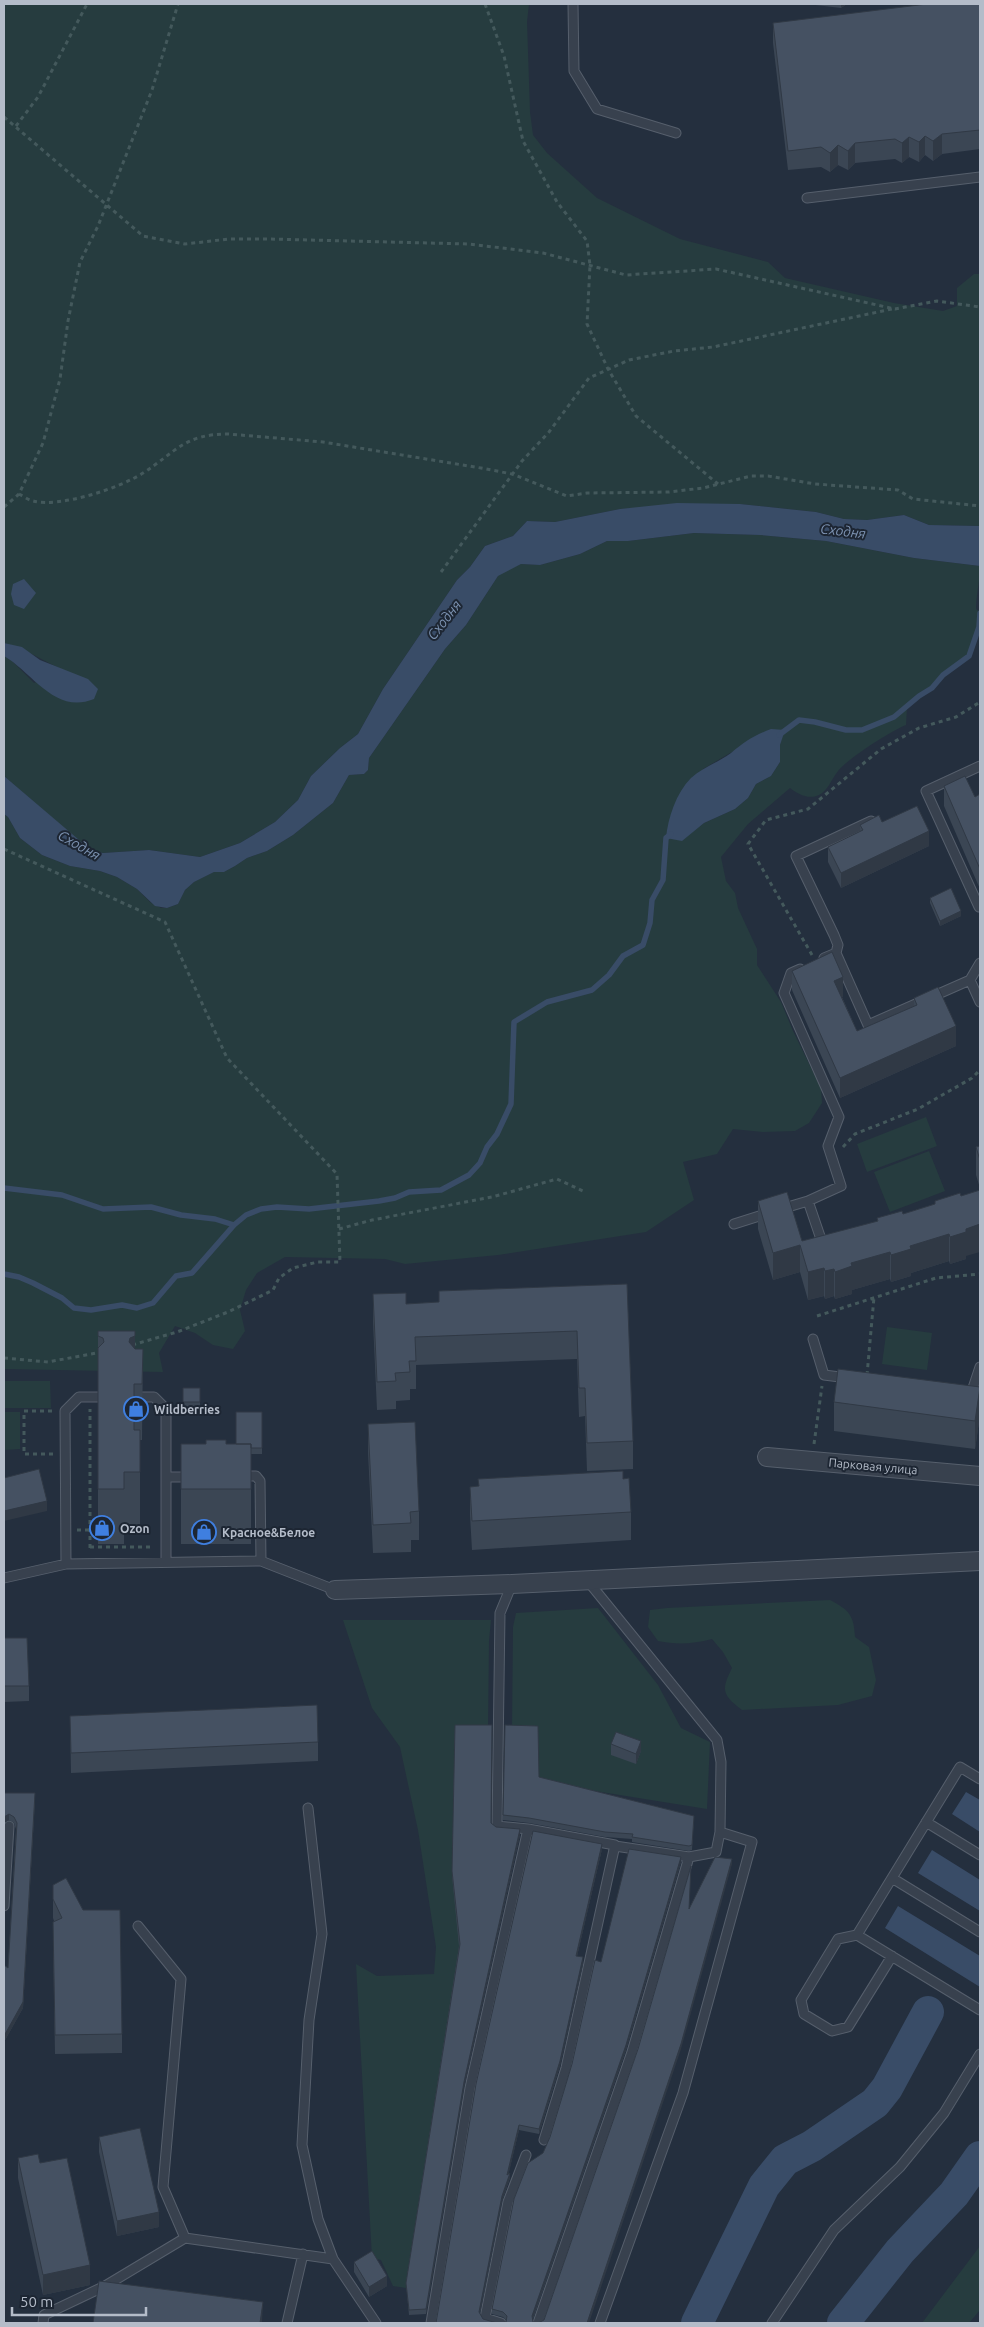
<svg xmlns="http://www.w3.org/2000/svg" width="984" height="2327" font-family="Ubuntu,sans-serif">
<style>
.green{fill:#263c3f;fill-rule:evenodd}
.water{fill:#394c67}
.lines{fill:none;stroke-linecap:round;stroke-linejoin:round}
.stream{stroke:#394c67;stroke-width:5.5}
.river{stroke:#394c67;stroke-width:32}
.service-casing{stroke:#565f6c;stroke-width:11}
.minor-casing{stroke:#565f6c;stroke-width:20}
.path{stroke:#44595c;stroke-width:3;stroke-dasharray:4 4;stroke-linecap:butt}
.service{stroke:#38414e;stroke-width:9}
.minor{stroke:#38414e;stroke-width:18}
.wall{fill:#3b4654}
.shaded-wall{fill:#303945}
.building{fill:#455162;stroke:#303945}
.labels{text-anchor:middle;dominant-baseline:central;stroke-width:4;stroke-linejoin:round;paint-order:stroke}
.poi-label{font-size:12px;font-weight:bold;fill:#b4bcc9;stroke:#1d2633;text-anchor:start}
.street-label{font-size:12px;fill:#b4bcc9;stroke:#1d2633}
.water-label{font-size:14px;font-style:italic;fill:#7c92b1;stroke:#1d2633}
</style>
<rect width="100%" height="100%" fill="#242f3e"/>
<path class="green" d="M4 4H529L527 22 530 112 533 135 547 153 597 198 680 239 768 262 785 278 894 303 943 311 957 306V288L974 274H980V526L929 525 904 515 867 520 844 519 816 512 740 504 620 509 555 522 527 521 513 536 485 546 470 567 457 580 383 689 358 734 340 748 311 776 298 800 275 822 240 843 200 857 149 850 103 853 89 850 4 776V656L12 661 34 683 59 668C40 659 24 648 4 643Z
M694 533 760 535 826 541 914 558 980 566C980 581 976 595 976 609L980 612 979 627 969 656 943 675 932 688 919 696 907 707 906 725C891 731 847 759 838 771 832 778 828 791 819 795 808 800 798 794 790 788L748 824 721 857 726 881 735 893 738 908 757 949V965L781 1002 793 1031 821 1088 822 1103 809 1123 795 1131 763 1132 733 1129 717 1154 683 1162 694 1200 646 1232 498 1255 405 1264 385 1259 285 1257 257 1273 246 1290 240 1310 245 1331 233 1349 213 1345 195 1333 175 1326 159 1353 163 1372 4 1369V814L8 817 20 838 42 855 70 866 100 871 117 877 137 889 150 902 161 908H167L178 904 185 890 194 882 214 872H224L235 866 247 858 267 851 293 835 333 803 349 775 364 774 368 770 369 758 445 649 466 625 498 576 506 570 521 564 540 565 580 554 607 541H628ZM784 730 780 745V762L771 776 756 784 748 798 735 809 704 823 682 840 703 769 730 753Z
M926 1117 937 1146 867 1172 857 1144Z
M929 1151 945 1191 890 1212 874 1172Z
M887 1327 932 1333 927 1370 882 1364Z
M4 1381H50L51 1408H4Z
M20 1412V1449L4 1450V1412Z
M830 1600C849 1610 854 1615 855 1637L869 1647 876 1680 872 1696 838 1705 742 1710C722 1695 721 1690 732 1668L723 1652 712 1639C693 1644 677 1645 658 1641L648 1627 650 1610 667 1608Z
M598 1608 658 1685 681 1728 710 1742 707 1809 539 1782 512 1730 513 1627 516 1613Z
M343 1620H491L489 1641 488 1730 460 1949 406 2288 393 2286 381 2260 372 2258 356 1964 377 1976 434 1974 436 1947 418 1830 400 1747 372 1708Z
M980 2246V2310L969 2323H922Z"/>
<path class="water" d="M677 503 740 504 816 512 844 519 867 520 904 515 929 525 980 526V566L914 558 826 541 760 535 694 533 628 541H607L580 554 540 565 521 564 498 576 466 625 445 649 369 758 368 770 364 774 349 775 333 803 293 835 267 851 247 858 235 866 224 872H214L194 882 185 890 178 904 167 908 155 906 137 889 117 877 100 871 70 866 42 855 20 838 8 817 4 814V776L92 851 103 853 149 850 200 857 240 843 275 822 298 800 311 776 340 748 358 734 383 689 457 580 470 567 485 546 513 536 527 521 555 522 620 509Z
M24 579 36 593 24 609 14 605 11 594 13 584Z
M4 643 22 647 40 660 88 679 98 689 94 699C55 715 33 673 4 656Z
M771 729 785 730 780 745V762L771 776 756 784 748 798 735 809 704 823 682 841 666 838C668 818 676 793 691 778 703 767 719 762 731 753 744 742 755 735 771 729Z
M966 1792 980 1800V1832L952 1814Z
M932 1850 980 1880V1911L918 1873Z
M898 1906 980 1956V1987L885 1928Z"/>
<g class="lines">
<path class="stream" d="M779 735 799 720 815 722 846 730H862L894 717 919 696 932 688 943 675 969 656 979 627 980 613
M4 1188 62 1195 103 1209 151 1207 181 1215 215 1219 234 1225 246 1215 261 1209 277 1207 309 1209 379 1201 395 1198 409 1192 441 1190 469 1175 480 1163 487 1147 497 1134 511 1104 514 1022 547 1002 592 990 609 975 623 956 643 945 650 923 652 900 663 880 666 838 671 834
M4 1274 19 1277 33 1283 62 1298 74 1308 91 1310 122 1305 137 1308 153 1303 176 1276 192 1273 234 1225"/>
<path class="river" d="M697 2323 764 2186 785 2160 812 2146 875 2103 887 2088 928 2012
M843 2323 900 2251 954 2194 980 2157"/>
<defs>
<path id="service" d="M573 4 574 71 597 109 676 133
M807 198 980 177
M980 766 926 791 979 907 980 906
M836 953 838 945 834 935 796 856 871 821
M824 958 836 953 868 1025 970 980
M980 963 970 980 980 1002
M800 969 791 973 784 993 839 1117 828 1146 841 1186 808 1201
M781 1209 808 1201 823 1245
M734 1224 769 1213
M813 1339 824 1375 848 1378
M971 1394 980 1367
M135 1397H154L166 1409V1562
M166 1477H193
M261 1561 335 1590
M66 1564 65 1411 79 1397H98
M4 1578 66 1564 261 1561 260 1481 256 1476H241
M587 1580 717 1740 721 1762 720 1832 752 1842 683 2093 600 2323
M512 1584 500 1613 497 1826 528 1829
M980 1779 960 1767 857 1935 980 2010
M308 1808 322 1934 309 2020 302 2145 318 2219 333 2259 376 2323
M926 1822 980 1855
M689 1857 716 1852 720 1832
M892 1878 980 1932
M4 1906 9 1826
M138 1926 181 1979 163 2187 185 2238 333 2259
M857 1935 838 1939 801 2000 804 2014 832 2031 848 2027 892 1956
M43 2323 44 2315 105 2286 185 2238
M287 2323 303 2254
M431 2323 470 2088 528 1829 615 1845 566 2068 544 2140
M501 2323 485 2318 508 2202 526 2155
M538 2323 632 2052 689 1857 615 1846
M772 2323 834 2230 900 2167 944 2113 980 2054"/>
<path id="minor" d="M767 1457 980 1476
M335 1590 512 1584 980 1561"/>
</defs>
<use href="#service" class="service-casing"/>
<use href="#minor" class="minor-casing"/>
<path class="path" d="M485 4 504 56 523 141 557 202 587 241 590 265 587 324 608 369 636 416 718 484
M4 117 143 236 185 244 229 239H269L469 244 543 253 626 275 716 269 895 309 937 301 980 307
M16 126 38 97 87 4
M19 494C23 496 28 500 33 501 60 508 120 488 143 473 176 452 184 434 228 434L323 442 481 468 512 474 567 496 587 493 669 492 703 488 751 476H768L815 484 898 490 913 499 980 506
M4 507 19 494 43 443 60 379 68 321 80 262 98 226 152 90 178 4
M441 572 522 461 549 432 589 378 629 360 674 351 713 347 892 309
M4 849 165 922 227 1058 337 1174 340 1262H318L293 1268 279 1278 273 1290 228 1312 177 1332 132 1345
M812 955 748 844 766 820 808 809 881 749 919 728 956 717 980 702
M843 1147 855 1134 918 1109 972 1078 980 1070
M339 1229 372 1220 492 1197 557 1179 583 1191
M817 1316 936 1278 980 1274
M4 1358 48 1362 102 1352
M867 1375 874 1297
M52 1411H24V1454H53
M814 1444 822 1386
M77 1530H90
M90 1547H154
M90 1548V1409"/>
<use href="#service" class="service"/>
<use href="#minor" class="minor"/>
</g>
<path class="wall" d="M807 4H847L841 8Z
M980 4V149L942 154 933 161 925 155 919 162 909 157 902 163 895 159 855 163 848 170 838 165 830 172 821 167 788 170 773 43V23Z
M944 786 975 797 980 794V889L944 806Z
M860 825 929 846 841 888 828 862V847L860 832Z
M930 898 961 916 940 926 930 903Z
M792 971 843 996 842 997 857 1031 914 1006V998L956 1046 840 1098 792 990Z
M980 1146V1188L976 1175V1147Z
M961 1196 966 1259 950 1264 949 1261 911 1273V1276L891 1282 890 1279 852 1290V1294L835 1299 834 1296 825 1299 824 1296 808 1300 800 1272 773 1280 758 1229V1201L802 1241 877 1222V1218L903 1214 935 1204V1201Z
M627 1284 633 1441V1469L587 1471 585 1416 579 1417 577 1359 416 1365V1389H410V1400L396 1401V1409L377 1410 373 1322V1294L406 1304 439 1302V1291Z
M98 1331 135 1349H143L142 1440H140V1527H124V1544H98Z
M183 1388H200V1407H183Z
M834 1402 980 1415 975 1449 834 1431Z
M262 1412V1454H251V1544H181V1444H236Z
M368 1424 419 1511V1540H411V1552L373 1553 368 1452Z
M623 1479 631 1512V1540L472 1550 470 1515V1487Z
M4 1638 29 1686V1701L4 1702Z
M70 1716 318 1742V1761L71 1773Z
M455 1725 491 1823 496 1827 520 1835 464 2087 426 2314 409 2315 406 2283 459 1946 452 1876Z
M611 1744 641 1751 636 1764 611 1755Z
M539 1777 694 1816 692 1850 689 1851 632 1842V1839L605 1837 529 1823 503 1820V1815Z
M4 1793 35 1799 23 2008 4 2042V1965L8 1968 16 1829 14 1823 9 1820 4 1823Z
M602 1849 577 1956 583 1963 560 2066 539 2134 519 2130 508 2175 510 2178 502 2201 480 2313 436 2323Z
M681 1862 626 2050 533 2319V2322H506V2320L503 2317 492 2314V2309L543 2153 550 2137 572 2064 601 1962Z
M53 1885 122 2034V2053L55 2054 53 1941 54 1921 53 1918Z
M99 2137 159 2227 117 2236 99 2152Z
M18 2158 40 2163 90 2285 43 2295 18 2178Z
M354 2262 387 2286 369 2297 354 2272Z"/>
<path class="shaded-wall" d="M841 4H847L841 8Z
M942 134V154L933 161V141Z
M925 136V155L919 162V142Z
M909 137V157L902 163V143Z
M855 143V163L848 170V151Z
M838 145V165L830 172V153Z
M929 831V846L841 888V873Z
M961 911V916L940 926V921Z
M843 977V996L834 1001V981Z
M956 1026V1046L840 1098V1078Z
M980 1224V1252L966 1256V1259L950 1264V1237L966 1229Z
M949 1234V1261L911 1273V1276L891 1282V1255L910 1246Z
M800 1245V1272L773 1280V1253Z
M890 1252V1279L852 1290V1294L835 1299V1272L851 1263Z
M824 1268V1296L808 1300V1272Z
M834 1269V1296L825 1299V1271Z
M135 1336V1384L129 1342 130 1338Z
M980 1387V1415L975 1449V1421Z
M47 1501V1511L4 1521V1511Z
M641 1741V1751L636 1764V1754Z
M35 1799 23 2008 4 2042V2036Z
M9 1814V1820L4 1823V1817Z
M520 1829V1835L464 2087 426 2314V2309L464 2082Z
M602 1844V1849L576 1961V1956Z
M681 1857V1862L626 2050 532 2321V2316Z
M732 1859V1864L681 2049 589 2323H587Z
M583 1957V1963L560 2066 539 2134V2129Z
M519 2125V2130L507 2181V2175Z
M510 2173V2178L502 2201 479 2317V2312L502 2196Z
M159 2212V2227L117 2236V2221Z
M90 2265V2285L43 2295V2275Z
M387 2276V2286L369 2297V2287Z
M263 2302 262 2323H260Z"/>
<path class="building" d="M927 4H980V130L942 134 933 141 925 136 919 142 909 137 902 143 895 139 855 143 848 151 838 145 830 153 821 147 788 151 773 23Z
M965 776 975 797 980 794V869L944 786Z
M917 806 929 831 841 873 828 847 863 830 860 825 879 815 882 822Z
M951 888 961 911 940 921 930 898Z
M832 952 843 977 834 981 857 1031 917 1005 914 998 938 987 956 1026 840 1078 792 971Z
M980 1146V1160L976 1147Z
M980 1190V1224L966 1229V1232L950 1237 949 1234 910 1246 911 1249 891 1255 890 1252 851 1263 852 1266 835 1272 834 1269 825 1271 824 1268 808 1272 800 1245 773 1253 758 1201 787 1192 802 1241 878 1221 877 1218 902 1211 903 1214 935 1204V1201L960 1193 961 1196Z
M627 1284 633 1441 587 1443 585 1388H579L577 1331 415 1337 416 1361H409L410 1372 395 1373 396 1381 377 1382 373 1294 406 1293V1304L439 1302V1291Z
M98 1331H135V1336L130 1338 129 1342 135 1349H143L142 1384H134V1430H140V1472H124V1489H98V1348L104 1342 103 1338 98 1336Z
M838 1369 980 1387 975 1421 834 1402Z
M183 1388H200V1402H183Z
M236 1412H262V1448H251V1444H236Z
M415 1422 419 1511 410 1512 411 1523 373 1525 368 1424Z
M206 1440H226V1444H251V1489H181V1444H206Z
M39 1469 47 1501 4 1511V1478Z
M623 1471V1479L629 1478 631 1512 472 1521 470 1487 479 1486 478 1479Z
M4 1638H27L29 1686H4Z
M317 1705 318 1742 71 1753 70 1716Z
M455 1725H492L491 1823 496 1827 520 1829 464 2082 426 2309 409 2310 406 2283 460 1944 452 1871Z
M505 1725 538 1726 539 1777 694 1816 692 1845 689 1846 632 1837 633 1834 605 1832 529 1818 503 1815Z
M616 1732 641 1741 636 1754 611 1744Z
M4 1793H35L23 2002 4 2036V1965L8 1968 17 1823 14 1817 9 1814 4 1817Z
M533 1831 602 1844 576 1956 583 1957 560 2061 539 2129 519 2125 507 2175 510 2173 502 2196 479 2312 483 2319 497 2323H436L476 2084Z
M629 1849 681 1857 626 2045 532 2316 533 2322 535 2323H502L506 2322 507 2316 503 2312 492 2309 514 2199 528 2163 543 2153 550 2137 572 2064 595 1960 601 1962Z
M715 1857 732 1859 681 2044 587 2323H538L544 2320 638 2049 691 1866 689 1909Z
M66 1878 83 1910H120L122 2034 55 2035 53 1922 62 1918 53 1899V1885Z
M140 2128 159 2212 117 2221 99 2137Z
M38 2154 40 2163 67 2158 90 2265 43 2275 18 2158Z
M372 2251 387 2276 369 2287 354 2262Z
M99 2281 263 2302 260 2323H93Z"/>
<defs>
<symbol id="shop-ring" viewBox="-11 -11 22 22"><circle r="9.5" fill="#1d2633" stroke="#3f7fe0" stroke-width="1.5"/><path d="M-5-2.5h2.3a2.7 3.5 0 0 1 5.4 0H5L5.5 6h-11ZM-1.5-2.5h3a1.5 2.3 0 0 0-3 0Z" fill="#3f7fe0"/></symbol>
</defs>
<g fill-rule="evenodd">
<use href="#shop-ring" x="122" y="1395" width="28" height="28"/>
<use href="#shop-ring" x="88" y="1514" width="28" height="28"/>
<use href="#shop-ring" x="190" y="1518" width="28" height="28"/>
</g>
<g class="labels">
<g class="poi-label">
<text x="154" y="1409">Wildberries</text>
<text x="120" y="1528">Ozon</text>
<text x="222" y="1532">Красное&amp;Белое</text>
</g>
<g class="street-label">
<text transform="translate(873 1466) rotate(5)">Парковая улица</text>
</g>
<g class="water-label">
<text transform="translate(843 531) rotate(7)">Сходня</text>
<text transform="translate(444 620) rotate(-52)">Сходня</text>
<text transform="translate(79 845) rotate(29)">Сходня</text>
</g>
</g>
<rect width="984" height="2327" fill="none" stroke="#b4bcc9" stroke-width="10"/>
<path d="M12 2307v8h134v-8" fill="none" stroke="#b4bcc9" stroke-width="2.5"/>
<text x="20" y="2307" font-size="15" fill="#b4bcc9" stroke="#1d2633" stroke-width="4" paint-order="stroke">50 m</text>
</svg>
